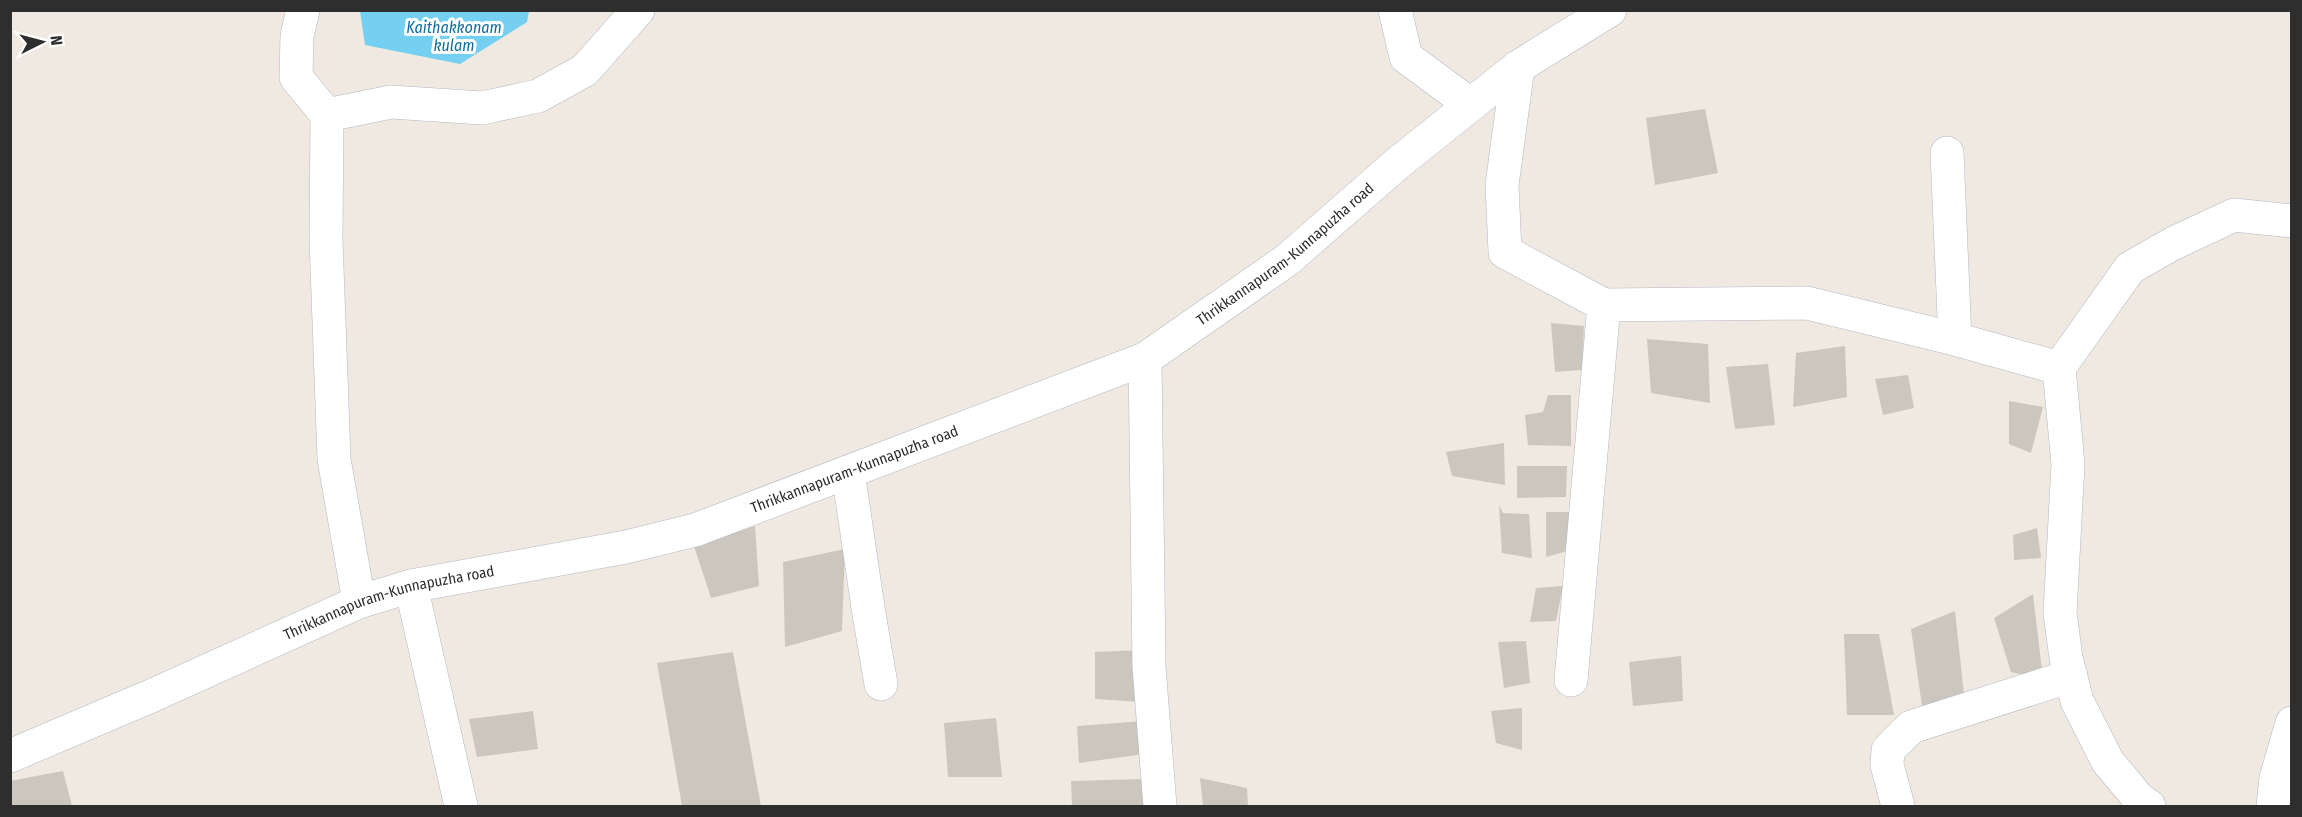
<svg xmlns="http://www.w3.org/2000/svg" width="2302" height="817" font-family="'Fira Sans Condensed',sans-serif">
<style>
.water{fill:#75cff0}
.building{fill:#cbc7bf}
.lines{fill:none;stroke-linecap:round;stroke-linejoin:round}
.minor-casing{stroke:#b4b7c1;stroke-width:34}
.tertiary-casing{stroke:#b4b7c1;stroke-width:34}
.minor{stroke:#fff;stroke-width:33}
.tertiary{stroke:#fff;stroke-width:33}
.labels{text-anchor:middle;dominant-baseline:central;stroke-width:6;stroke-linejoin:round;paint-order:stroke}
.street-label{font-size:15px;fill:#2e2e2e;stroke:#fff}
.water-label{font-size:16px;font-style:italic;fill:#0d6fa3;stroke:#fff}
</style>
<rect width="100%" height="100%" fill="#efe9e1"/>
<path class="water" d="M360 11V10L529 11 527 22 460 64 365 45Z"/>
<path class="building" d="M1705 109 1718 173 1655 185 1646 118Z
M1551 323 1584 326 1582 370 1555 372Z
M1647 339 1708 344 1710 403 1651 393Z
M1845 346 1847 397 1793 407 1796 353Z
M1768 364 1775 425 1735 429 1726 367Z
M1908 375 1914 408 1883 415 1875 379Z
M1548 395H1571V446L1528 445 1525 415 1543 412Z
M2009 401 2043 407 2031 453 2009 444Z
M1504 443 1505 485 1452 476 1446 452Z
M1517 466H1567L1566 497 1517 498Z
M1499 505 1503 513 1529 514 1532 558 1502 553Z
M1546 512H1573L1571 550 1546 557Z
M755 526 759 586 711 598 694 546Z
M2037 528 2041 558 2014 560 2013 535Z
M845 549 842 631 785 647 783 562Z
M1563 586 1556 621 1530 622 1536 588Z
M2033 594 2043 679 2011 672 1994 618Z
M1955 611 1965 704 1922 706 1911 629Z
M1844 634H1879L1894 715H1847Z
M1526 641 1530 683 1504 688 1498 642Z
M1140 650 1142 702 1095 699V652Z
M733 652 761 806H682L657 663Z
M1681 656 1683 701 1633 706 1629 662Z
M1522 708V750L1496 743 1491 711Z
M533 711 538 749 477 757 469 719Z
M996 718 1002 777H948L944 723Z
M1143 721 1144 754 1079 763 1077 726Z
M63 771 72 806H10V781Z
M1200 778 1247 788 1248 806H1203Z
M1143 779 1147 806H1072L1071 781Z"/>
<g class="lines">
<defs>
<path id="minor" d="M303 10 297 36 296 77 327 115 326 239 334 459 359 602
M1395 10 1406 57 1471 105
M1518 67 1502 185 1505 252 1604 305 1807 303 1955 339 2059 368 2068 464 2060 613 2066 658 2077 701 2108 762 2139 799 2149 806
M327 115 391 102 482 108 538 96 585 70 638 10
M1947 153 1955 339
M1145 359 1149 667 1160 806
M2059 368 2130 268 2172 244 2234 215 2292 221
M848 472 869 614 881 684
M411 586 461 806
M1571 680 1604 305
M1898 806 1887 765 1888 750 1911 727 2071 676
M2273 806 2276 778 2292 723"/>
<g id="tertiary">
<path id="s1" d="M10 756 151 696 359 602 411 586 626 547 695 530 1145 359 1287 260 1398 163 1518 67 1610 10"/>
</g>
</defs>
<use href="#minor" class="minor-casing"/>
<use href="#tertiary" class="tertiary-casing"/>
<use href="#minor" class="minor"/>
<use href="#tertiary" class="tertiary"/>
</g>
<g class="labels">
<g class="street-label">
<text stroke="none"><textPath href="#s1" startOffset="1382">Thrikkannapuram-Kunnapuzha road</textPath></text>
<text stroke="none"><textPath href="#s1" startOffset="896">Thrikkannapuram-Kunnapuzha road</textPath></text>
<text stroke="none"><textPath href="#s1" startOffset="410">Thrikkannapuram-Kunnapuzha road</textPath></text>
</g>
<g class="water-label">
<text x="454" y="27">Kaithakkonam<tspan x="454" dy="18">kulam</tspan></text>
</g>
</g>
<rect width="2302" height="817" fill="none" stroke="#2e2e2e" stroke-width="24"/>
<g transform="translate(42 42) rotate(84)" stroke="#ffffff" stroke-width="4.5" paint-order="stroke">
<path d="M0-4.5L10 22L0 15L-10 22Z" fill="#2e2e2e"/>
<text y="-9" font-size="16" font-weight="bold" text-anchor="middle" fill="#2e2e2e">N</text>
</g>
</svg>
